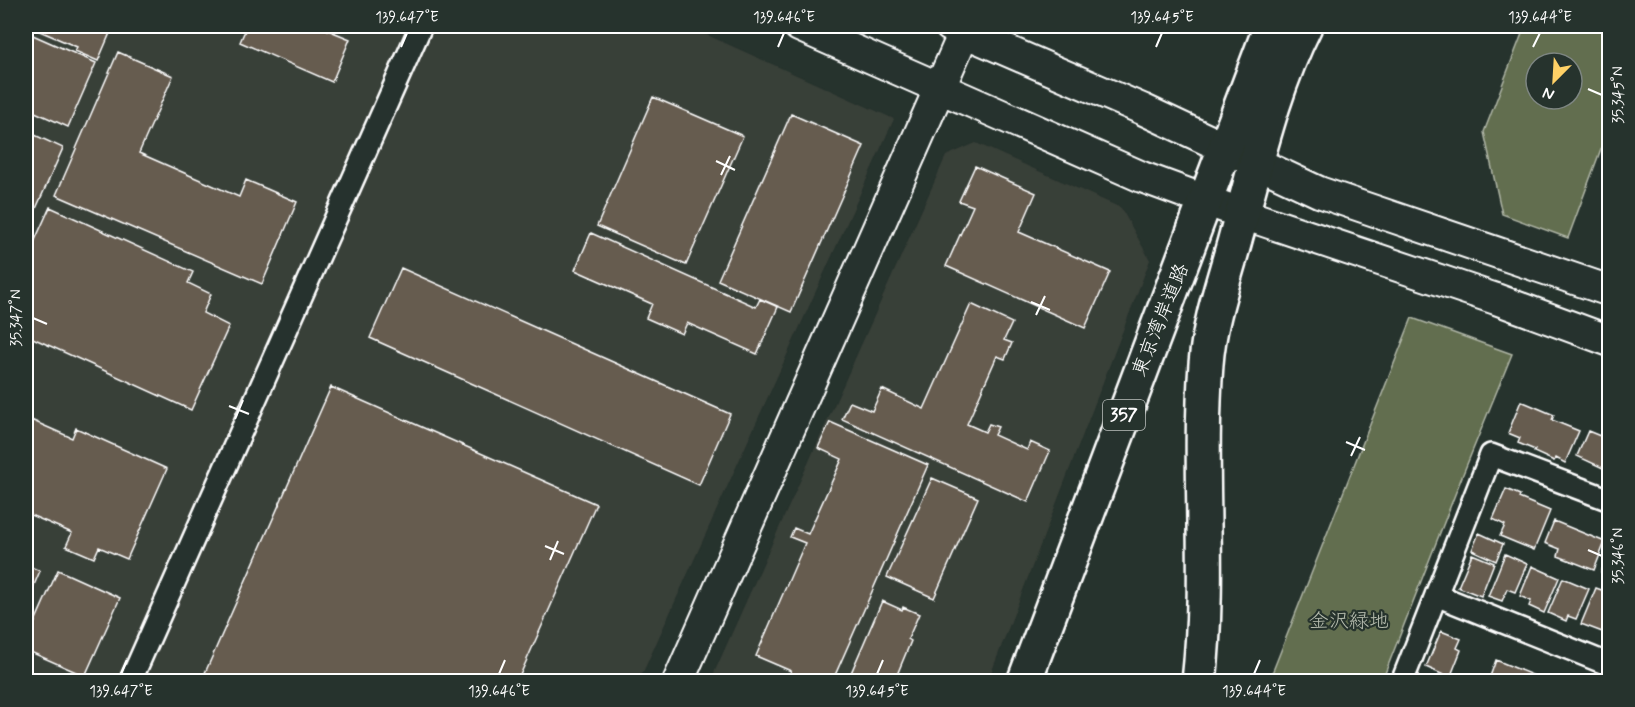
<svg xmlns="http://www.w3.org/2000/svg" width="1635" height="707" font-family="Mynerve,'Klee One',sans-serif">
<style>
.built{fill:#393f38}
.green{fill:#626e4f;stroke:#b0b6a7;stroke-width:1.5;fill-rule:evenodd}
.building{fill:#665c50;stroke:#fff;stroke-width:1.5}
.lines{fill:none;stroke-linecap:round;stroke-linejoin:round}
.street-casing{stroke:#fff;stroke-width:26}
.secondary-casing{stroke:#fff;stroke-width:34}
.highway-casing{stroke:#fff;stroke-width:38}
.street{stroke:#26332d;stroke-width:21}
.secondary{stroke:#26332d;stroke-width:30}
.highway{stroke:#26332d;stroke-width:33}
.ticks{fill:none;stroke:#fff;stroke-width:2}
.labels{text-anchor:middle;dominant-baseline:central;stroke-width:4.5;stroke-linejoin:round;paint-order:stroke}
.shield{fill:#26332d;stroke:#bec2c0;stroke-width:1.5}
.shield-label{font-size:18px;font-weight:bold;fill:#fff}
.street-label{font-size:20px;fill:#fff;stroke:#26332d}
.park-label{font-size:20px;fill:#b8beb0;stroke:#26332d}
.neatline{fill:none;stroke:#fff;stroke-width:2}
.ticks-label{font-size:15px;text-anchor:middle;fill:#fff}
</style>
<rect width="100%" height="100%" fill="#26332d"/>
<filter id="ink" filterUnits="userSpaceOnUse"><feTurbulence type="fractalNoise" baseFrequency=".0167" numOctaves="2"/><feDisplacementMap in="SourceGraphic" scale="12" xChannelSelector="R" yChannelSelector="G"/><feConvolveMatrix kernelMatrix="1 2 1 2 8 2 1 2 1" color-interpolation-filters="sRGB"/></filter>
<g filter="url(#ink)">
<path class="built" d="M26 26H687L894 119 639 681H26Z
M976 143 1121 208 1150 260 988 681 710 682 946 156Z"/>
<path class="green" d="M1525 26H1609V127L1568 238 1502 214 1484 132ZM1536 63H1572V99H1536Z
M1412 318 1512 354 1463 474 1382 681H1269Z"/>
<path class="building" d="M28 26H113L98 61 75 51 77 47Z
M247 26H330L328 30 350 39 332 82 240 42Z
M26 32 96 63 68 127 26 108Z
M118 52 173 76 139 153 239 197 246 180 297 202 262 284 56 195Z
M653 97 743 136 686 265 597 226Z
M791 114 864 146 791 312 718 280Z
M26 131 63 148 26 231Z
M975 166 1036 193 1019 232 1110 272 1085 328 946 266 973 206 959 201Z
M50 207 193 272 188 283 211 294 203 313 229 326 191 410 26 335V260Z
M591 233 756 307 760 299 778 307 757 354 687 323 682 334 646 318 652 304 575 270Z
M401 268 730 414 699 485 370 338Z
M971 304 1012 323 1004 340 1012 343 1005 359 997 356 967 424 985 432 989 424 998 427 994 435 1027 450 1030 442 1050 451 1028 502 842 419 850 402 872 411 882 389 924 409Z
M331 387 596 504 517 682H201Z
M1521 401 1554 415 1552 420 1579 431 1565 463 1556 458 1554 461 1534 452 1535 450 1518 443 1520 438 1508 433Z
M31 420 72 438 76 428 167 469 127 559 99 547 94 558 66 546 72 533 26 513V432Z
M830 422 928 465 832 682H787L791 671 756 656 805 543 790 537 794 528 808 534 842 459 818 448Z
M1588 431 1610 440V454L1603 468 1577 456Z
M932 478 978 498 934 598 887 577Z
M1506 489 1520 495 1519 498 1550 511 1534 550 1500 536 1505 525 1493 519Z
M1554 521 1605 542 1594 570 1558 556 1560 549 1545 543Z
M1479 533 1503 544 1496 561 1472 550Z
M1610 552V576L1601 572Z
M1472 554 1494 563 1481 596 1458 587Z
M1505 554 1527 564 1515 592 1507 589 1502 601 1488 596Z
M26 565 40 571 26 604Z
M1532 566 1559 578 1544 613 1529 606 1531 601 1520 596Z
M58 570 120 598 85 676 26 650V642Z
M1563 578 1589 589 1576 619 1568 616 1566 621 1548 613Z
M1596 588 1610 593V621L1605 633 1581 624Z
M882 601 902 610 903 607 919 614 908 639 911 641 894 682H869L851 673Z
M1441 631 1461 639 1457 648 1461 650 1450 678 1426 667Z
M1496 660 1549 682H1488Z"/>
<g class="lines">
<defs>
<path id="street" d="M1436 595 1610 665
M130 682 421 26
M1402 682 1491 455 1610 500"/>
<path id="secondary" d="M799 26 1142 177 1243 214 1496 299 1610 341
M950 26 1142 109 1319 192 1610 291
M678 682 967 26"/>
<path id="highway" d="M1024 682 1271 26
M1199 682C1211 576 1198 470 1206 364 1209 321 1225 278 1236 236 1256 166 1272 91 1305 26"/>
</defs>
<use href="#street" class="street-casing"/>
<use href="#secondary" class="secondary-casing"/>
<use href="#highway" class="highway-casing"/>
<use href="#street" class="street"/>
<use href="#secondary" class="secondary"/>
<use href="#highway" class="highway"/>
</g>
</g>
<path class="ticks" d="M401 47 407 33M778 47 784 33M1156 47 1162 33M1533 47 1540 33M1588 89 1602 95M716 161 735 170M721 175 730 156M1031 302 1050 310M1036 315 1045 296M33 318 47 324M229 406 249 414M235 419 243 400M1346 442 1365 450M1351 456 1360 437M545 546 564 554M1588 550 1602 556M550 560 558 541M121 674 127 660M499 674 505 660M877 674 883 660M1254 674 1260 660"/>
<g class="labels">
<rect class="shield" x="1103" y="400" width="42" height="30" rx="4.5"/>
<g class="shield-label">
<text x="1124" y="415">357</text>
</g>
<g class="street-label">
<text transform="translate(1161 320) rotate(-68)">東京湾岸道路</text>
</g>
<g class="park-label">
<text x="1349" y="621">金沢緑地</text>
</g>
</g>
<rect width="1635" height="707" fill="none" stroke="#26332d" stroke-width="66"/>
<g transform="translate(1554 81) rotate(204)"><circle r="28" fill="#26332d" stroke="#7d8581" stroke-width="1.5"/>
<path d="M0-4.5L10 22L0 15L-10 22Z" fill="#ffd166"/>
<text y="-9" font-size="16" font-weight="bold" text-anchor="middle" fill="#ffffff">N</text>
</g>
<rect x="33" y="33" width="1569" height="641" class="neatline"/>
<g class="ticks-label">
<text x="407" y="22">139.647°E</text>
<text x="784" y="22">139.646°E</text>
<text x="1162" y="22">139.645°E</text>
<text x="1540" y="22">139.644°E</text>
<text transform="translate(1618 95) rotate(-90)" y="5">35.345°N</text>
<text transform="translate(16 318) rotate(-90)" y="5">35.347°N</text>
<text transform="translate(1618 556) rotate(-90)" y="5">35.346°N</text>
<text x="121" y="696">139.647°E</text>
<text x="499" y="696">139.646°E</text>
<text x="877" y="696">139.645°E</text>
<text x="1254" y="696">139.644°E</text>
</g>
</svg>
